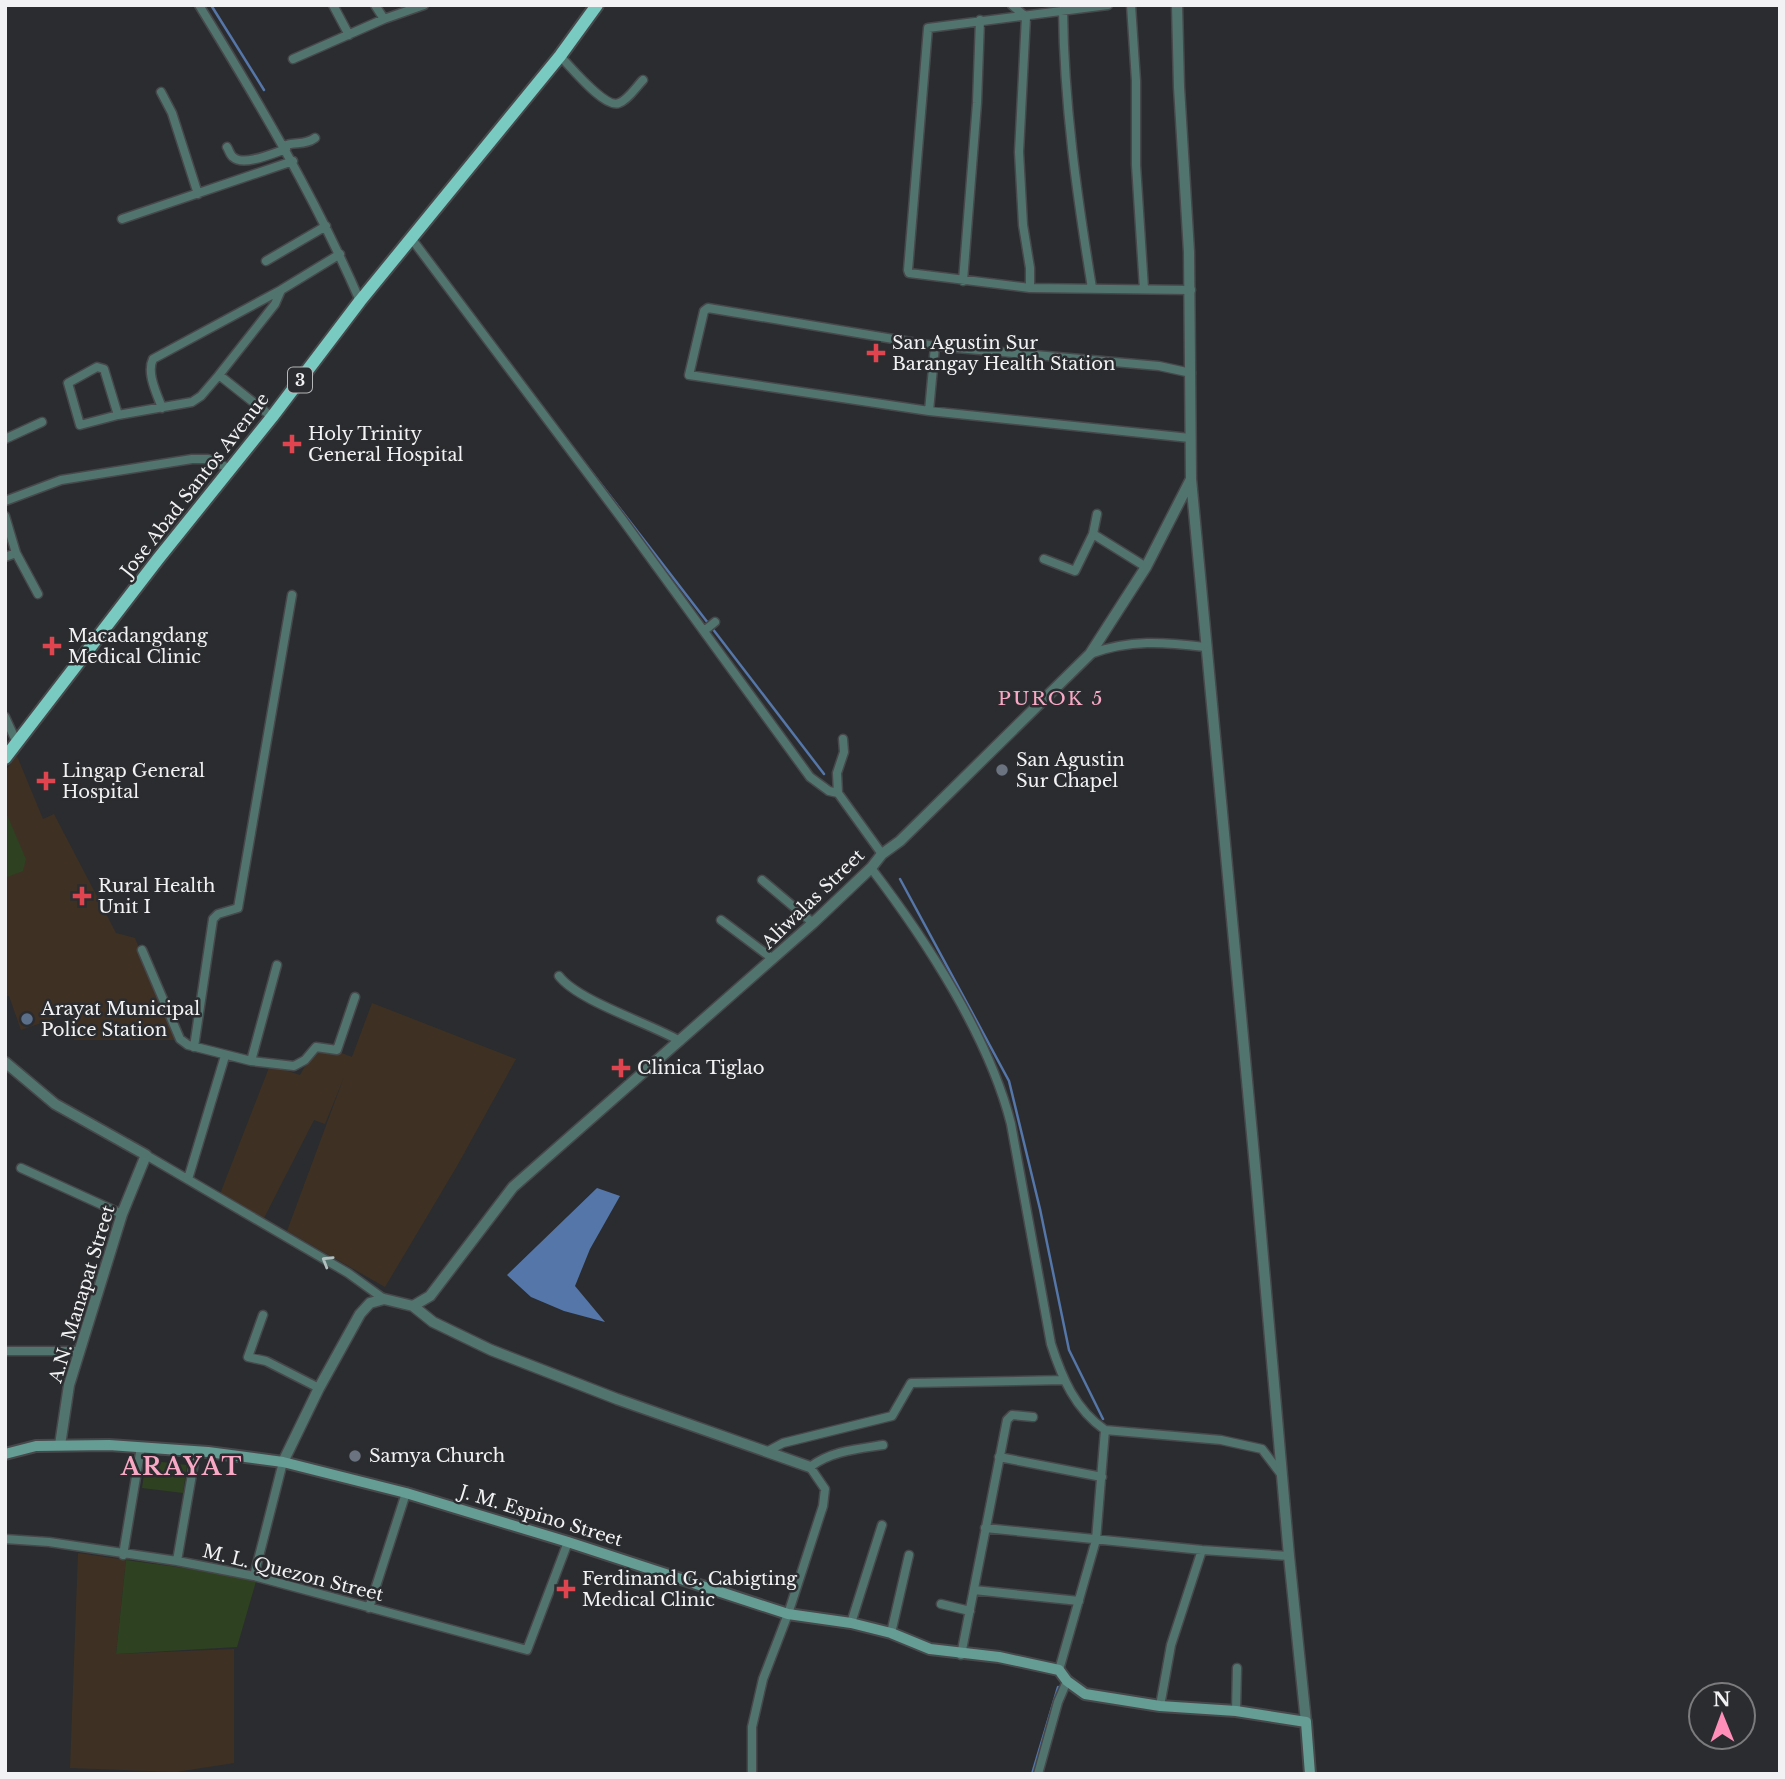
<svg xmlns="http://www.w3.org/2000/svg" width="1785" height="1779" font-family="'Libre Baskerville',serif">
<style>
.commercial{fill:#3f3024}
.education{fill:#3e3123}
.green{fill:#2e4121}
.water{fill:#5576a9}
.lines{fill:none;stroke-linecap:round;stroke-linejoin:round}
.stream{stroke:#5576a9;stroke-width:2.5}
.minor-casing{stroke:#47484b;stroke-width:11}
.tertiary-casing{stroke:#47484b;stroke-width:13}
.secondary-casing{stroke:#47484b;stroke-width:14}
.trunk-casing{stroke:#47484b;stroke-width:16}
.minor{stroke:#52746f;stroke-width:8}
.tertiary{stroke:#52746f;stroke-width:10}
.secondary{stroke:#659d95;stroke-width:10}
.trunk{stroke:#79cac0;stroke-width:12}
.oneway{stroke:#b2c0bf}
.health-dot{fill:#e0444e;stroke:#2b2c2f;stroke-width:2.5}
.worship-dot{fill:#6b7280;stroke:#2b2c2f;stroke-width:2.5}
.service-dot{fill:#5c6f8a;stroke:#2b2c2f;stroke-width:2.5}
.labels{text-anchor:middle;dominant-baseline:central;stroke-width:5;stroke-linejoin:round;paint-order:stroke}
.shield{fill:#2b2c2f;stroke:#b6b7b9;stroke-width:2}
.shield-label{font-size:16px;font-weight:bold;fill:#f2f2f4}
.poi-label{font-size:18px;fill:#f2f2f4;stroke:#2b2c2f;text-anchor:start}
.street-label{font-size:18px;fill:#f2f2f4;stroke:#2b2c2f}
.neighbourhood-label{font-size:19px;letter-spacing:2px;fill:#f8a8c4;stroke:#2b2c2f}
.district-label{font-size:24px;font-weight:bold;letter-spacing:2px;fill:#f8a8c4;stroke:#2b2c2f}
</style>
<rect width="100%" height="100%" fill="#2b2c2f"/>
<path class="commercial" d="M17 756 43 819 54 814 116 933 135 938 177 1040H74L73 1012 21 1030 9 996 5 997V771Z"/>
<path class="education" d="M372 1003 516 1059 457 1166 385 1287 287 1231 344 1077 325 1124 314 1120 264 1218 220 1194 270 1065 300 1075 316 1047 339 1052 352 1057Z
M78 1553 126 1560 116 1654 234 1649V1763L176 1772 70 1768Z"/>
<path class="green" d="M5 810 26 859 23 871 5 878Z
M146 1460 187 1465 183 1493 142 1488Z
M126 1560 257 1578 237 1647 116 1654Z"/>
<path class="water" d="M597 1188 620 1196 590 1249 575 1286 605 1322 564 1311 531 1297 507 1275Z"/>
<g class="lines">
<path class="stream" d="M211 5 264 90
M567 440 708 623
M712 628 824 774
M900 879 1009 1081 1040 1209 1069 1350 1103 1419
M1032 1774 1058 1687"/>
<defs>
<path id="minor" d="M199 5C258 101 315 197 360 301
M333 5 349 35
M375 5 384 19
M1012 5 1026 17 1019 152 1023 225 1030 268V288
M1108 5 928 28 908 270 909 273 1030 288 1191 290
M1131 5 1136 81V165L1144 289
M1063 10C1064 104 1077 196 1092 288
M560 56C571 67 605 109 619 103 628 100 636 87 643 80
M293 59 384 19 424 5
M161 92 172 113 198 194
M284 146C295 141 304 146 315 138
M227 147C229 150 230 155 233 157 243 167 274 153 286 149
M122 219 293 161
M411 238 622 519 810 777 829 791 838 793 882 854
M266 261 326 226
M963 281 977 103 980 20
M219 375 275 304 281 290 340 254
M162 408C157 394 146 373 153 359L281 290
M929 411 935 346
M118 415 80 425 68 383 97 367 104 369 118 415 192 402 201 396 219 375 272 417
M1190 438 929 411 689 375 704 311 708 308 935 346 1159 366 1191 373
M5 439 42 422
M5 501 61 480 192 459H208L231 469
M5 516 16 553 5 557
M1093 534 1097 514
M16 553 38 594
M1044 559 1075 571 1093 534 1146 567
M704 631 715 622
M1090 654C1130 639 1164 642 1205 647
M5 717 17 743
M838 793 837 773 844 752 843 739
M871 868C926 940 989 1037 1011 1124L1051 1344C1062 1378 1075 1409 1105 1430L1221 1440 1262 1449 1281 1474
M762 880 813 923
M721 920 773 959
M142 950 180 1039 188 1045 251 1061
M277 965 251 1061 294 1066 305 1060 316 1047 337 1050 355 997
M559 976C578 1001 649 1023 680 1041
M194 1047 213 919 218 914 238 908 292 595
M146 1155 348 1273 384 1299
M21 1168 122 1214
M188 1179 225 1056
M263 1315 248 1357 266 1361 319 1388
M5 1351H79
M768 1451 783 1443 892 1416 911 1383 1064 1380
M999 1457 1102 1477
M985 1528 1202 1550 1289 1556
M5 1539 49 1542 177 1561 254 1576 527 1650 568 1542
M123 1555 141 1447
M177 1561 196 1451
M254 1576 283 1462
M974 1590 1079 1601
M941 1604 970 1611
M369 1608 406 1493
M851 1623 882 1525
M891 1633 909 1555
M961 1655 1007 1420 1012 1415 1033 1417
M1059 1670 1096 1540 1105 1430
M1160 1706 1171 1645 1202 1550
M1236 1711 1237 1668
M752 1774V1727L763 1679 788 1614 823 1506 825 1489 810 1467C831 1451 857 1449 883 1445
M1038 1774 1058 1702 1067 1681"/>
<path id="tertiary" d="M1177 5 1179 87 1189 252 1191 479 1256 1177 1289 1556 1306 1722
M5 1062 55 1104 146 1155 122 1214 69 1385 60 1445
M413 1306 430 1296 513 1187 813 923 871 868 882 854 900 841 1090 654 1146 567 1191 479
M283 1462 319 1388 360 1314 370 1303 384 1299 413 1306 433 1322 491 1350 617 1399 810 1467"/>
<path id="secondary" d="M5 1454 36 1446 109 1445 208 1452 283 1462 406 1493 568 1542 788 1614 851 1623 891 1633 930 1649 999 1657 1059 1670 1067 1681 1085 1694 1160 1706 1236 1711 1306 1722 1310 1774"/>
<path id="trunk" d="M5 758 158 559 272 417 360 301 560 56 597 5"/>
</defs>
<use href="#minor" class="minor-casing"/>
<use href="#tertiary" class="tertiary-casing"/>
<use href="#secondary" class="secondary-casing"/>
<use href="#trunk" class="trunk-casing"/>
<use href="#minor" class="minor"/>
<use href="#tertiary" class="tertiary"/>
<use href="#secondary" class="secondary"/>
<use href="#trunk" class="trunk"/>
</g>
<defs><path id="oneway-chevron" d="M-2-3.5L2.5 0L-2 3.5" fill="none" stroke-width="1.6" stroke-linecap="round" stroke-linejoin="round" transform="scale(1.75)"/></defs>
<use class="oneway" href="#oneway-chevron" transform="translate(327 1261) rotate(-149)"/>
<g class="health-dot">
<path d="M872.5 342.5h7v7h7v7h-7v7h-7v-7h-7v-7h7z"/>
<path d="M288.5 433.5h7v7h7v7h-7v7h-7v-7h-7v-7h7z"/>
<path d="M48.5 635.5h7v7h7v7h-7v7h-7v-7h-7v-7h7z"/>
<path d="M42.5 770.5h7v7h7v7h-7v7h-7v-7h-7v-7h7z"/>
<path d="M78.5 885.5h7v7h7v7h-7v7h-7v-7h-7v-7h7z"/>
<path d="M617.5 1057.5h7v7h7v7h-7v7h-7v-7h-7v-7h7z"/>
<path d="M562.5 1578.5h7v7h7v7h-7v7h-7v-7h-7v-7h7z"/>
</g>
<g class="worship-dot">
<circle cx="1002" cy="770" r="7"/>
<circle cx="355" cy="1456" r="7"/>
</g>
<circle class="service-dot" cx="27" cy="1019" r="7"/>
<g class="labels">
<rect class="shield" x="288" y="367.5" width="24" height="25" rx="5"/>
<g class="shield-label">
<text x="300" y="380">3</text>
</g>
<g class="poi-label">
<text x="892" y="343">San Agustin Sur<tspan x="892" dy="21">Barangay Health Station</tspan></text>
<text x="308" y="434">Holy Trinity<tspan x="308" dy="21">General Hospital</tspan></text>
<text x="68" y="636">Macadangdang<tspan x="68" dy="21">Medical Clinic</tspan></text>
<text x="1016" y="760">San Agustin<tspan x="1016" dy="21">Sur Chapel</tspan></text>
<text x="62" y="771">Lingap General<tspan x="62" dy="21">Hospital</tspan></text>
<text x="98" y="886">Rural Health<tspan x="98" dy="21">Unit I</tspan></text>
<text x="41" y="1009">Arayat Municipal<tspan x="41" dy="21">Police Station</tspan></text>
<text x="637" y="1068">Clinica Tiglao</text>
<text x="369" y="1456">Samya Church</text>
<text x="582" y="1579">Ferdinand G. Cabigting<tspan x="582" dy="21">Medical Clinic</tspan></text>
</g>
<g class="street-label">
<text transform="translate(195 485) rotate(-52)">Jose Abad Santos Avenue</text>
<text transform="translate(813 899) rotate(-44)">Aliwalas Street</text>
<text transform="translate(82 1294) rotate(-73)">A.N. Manapat Street</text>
<text transform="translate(541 1516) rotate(17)">J. M. Espino Street</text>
<text transform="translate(293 1573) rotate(14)">M. L. Quezon Street</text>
</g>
<g class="neighbourhood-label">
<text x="1051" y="698">PUROK 5</text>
</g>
<g class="district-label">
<text x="182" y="1466">ARAYAT</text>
</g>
</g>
<rect width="1785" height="1779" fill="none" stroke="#f2f2f4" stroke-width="14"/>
<g transform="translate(1722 1716) rotate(359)"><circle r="33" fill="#2b2c2f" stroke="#7b7b7e" stroke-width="2"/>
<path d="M0-5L12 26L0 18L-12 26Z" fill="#ff8eb9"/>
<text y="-10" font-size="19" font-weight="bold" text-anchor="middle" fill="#f2f2f4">N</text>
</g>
</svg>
